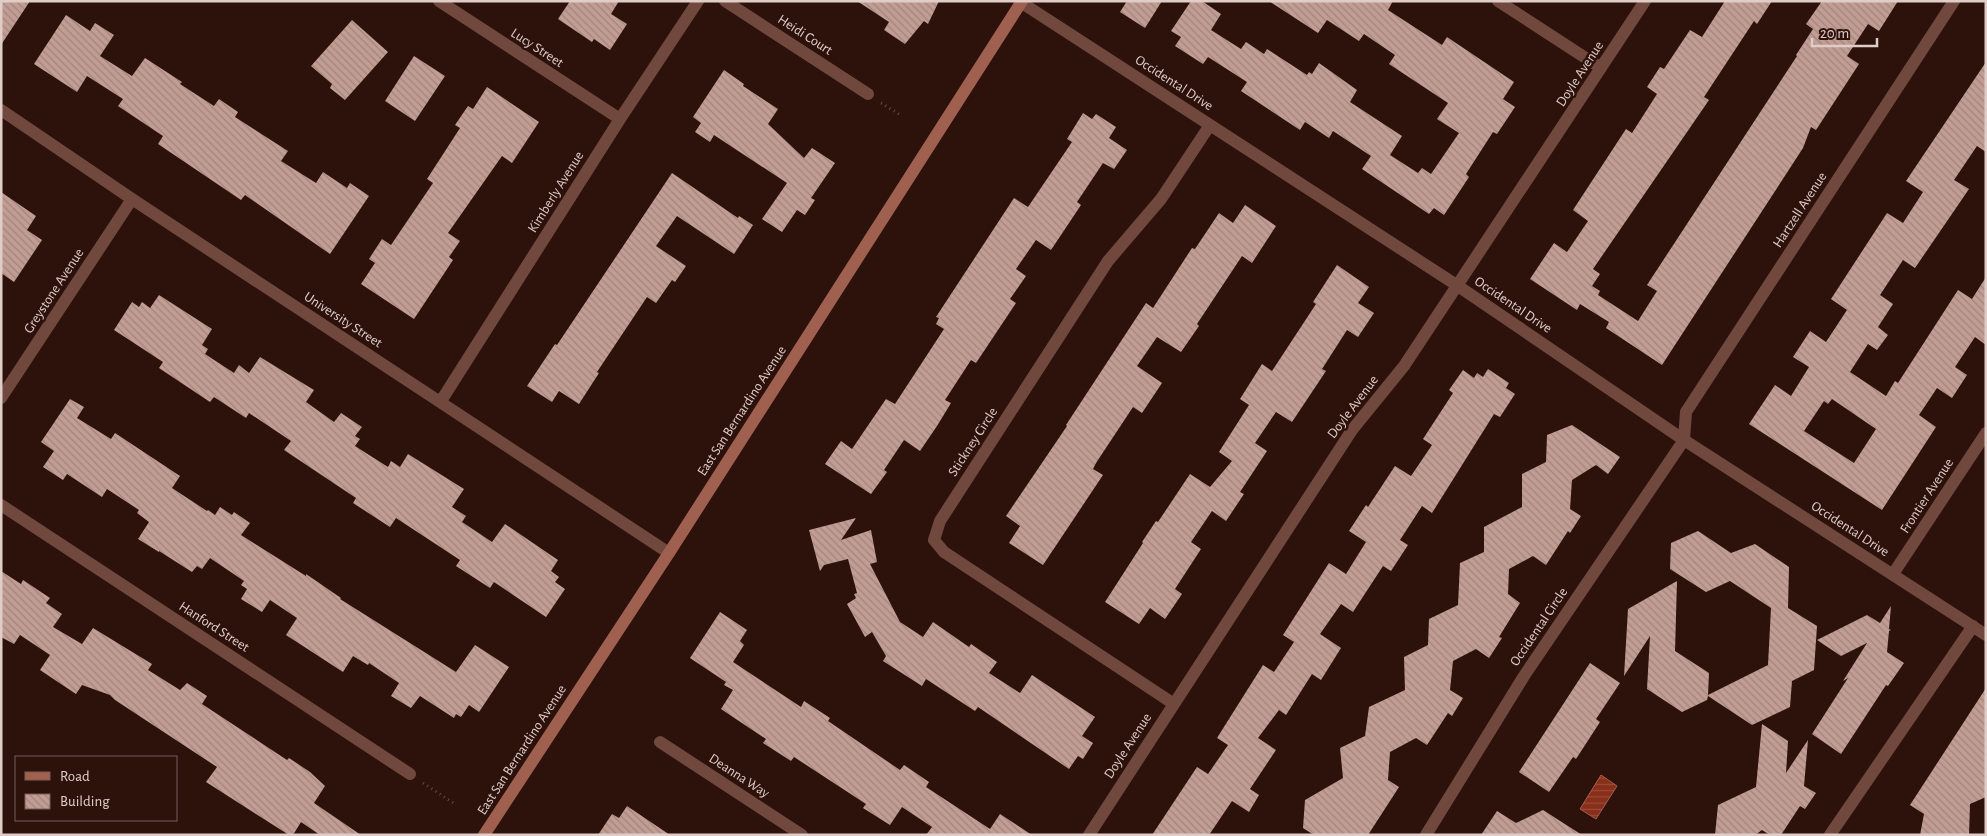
<svg xmlns="http://www.w3.org/2000/svg" width="1987" height="836" font-family="'Alegreya Sans',sans-serif">
<style>
.water{fill:url(#water-rules);stroke:#a35e4e}
.building{fill:url(#building-back-hatch);fill-rule:evenodd}
.lines{fill:none;stroke-linecap:round;stroke-linejoin:round}
.path{stroke:#644c46;stroke-width:3;stroke-dasharray:1 4;stroke-linecap:butt}
.street{stroke:#70483e;stroke-width:12}
.secondary{stroke:#a06050;stroke-width:12}
.labels{text-anchor:middle;dominant-baseline:central;stroke-width:5;stroke-linejoin:round;paint-order:stroke}
.street-label{font-size:14px;fill:#e0cdc8;stroke:#2d120c}
</style>
<defs>
<pattern id="water-rules" width="6" height="5" patternUnits="userSpaceOnUse" patternTransform="scale(1.25)"><rect width="6" height="5" fill="#892e19"/><path d="M0 2.5h6" fill="none" stroke="#994b39"/></pattern>
<pattern id="building-back-hatch" width="6" height="6" patternUnits="userSpaceOnUse" patternTransform="scale(1.25)"><rect width="6" height="6" fill="#c19d94"/><path d="M-1 5l2 2M0 0l6 6M5-1l2 2" fill="none" stroke="#a2857e"/></pattern>
</defs>
<rect width="100%" height="100%" fill="#2d120c"/>
<path class="water" d="M1601 775 1617 786 1596 819 1580 809Z"/>
<path class="building" d="M1 1H30L1 45Z
M570 1H619L611 14 627 24 610 50 594 39 592 42 558 19Z
M857 1H939L928 24 924 21 905 44 884 30 889 22Z
M1127 1H1162L1145 28 1120 12Z
M1191 1H1202L1221 14 1211 30 1241 49 1246 42 1264 54 1267 49 1307 75 1309 72 1312 74 1319 63 1357 90 1350 102 1402 136 1390 155 1418 173 1422 168 1431 174 1459 133 1437 119 1448 103 1389 64 1395 55 1364 34 1359 41 1327 20 1318 33 1269 1H1393L1388 10 1442 45 1447 37 1514 82 1503 99 1515 107 1497 134 1493 132 1466 174 1469 177 1444 215 1434 208 1429 214 1362 169 1371 156 1333 131 1329 138 1305 122 1300 130 1241 91 1247 82 1208 57 1203 64 1175 46 1181 37 1171 31Z
M1725 1H1772L1757 24 1754 21 1704 97 1709 100 1593 269 1600 274 1592 286 1600 291 1598 295 1638 321 1657 291 1647 285 1797 56 1796 55 1813 29 1806 24 1822 1H1898L1879 31 1868 24 1847 56 1859 64 1816 130 1811 127 1803 148 1662 365 1606 328 1609 322 1580 304 1577 310 1530 279 1554 243 1567 252 1588 221 1573 210 1626 129 1632 133 1657 94 1647 87 1660 67 1664 69 1690 30 1702 37Z
M66 15 90 31 95 23 114 35 100 56 132 76 145 58 182 82 180 84 214 106 219 99 238 112 235 117 288 151 281 161 316 183 323 172 347 188 350 183 369 196 330 254 245 195 241 200 158 144 163 136 118 106 123 99 87 76 77 92 34 64Z
M352 20 388 52 345 100 330 88 332 84 311 66Z
M414 56 445 76 415 121 385 101Z
M1986 62V152L1977 146 1954 180 1969 189 1915 268 1903 260 1880 295 1893 304 1878 327 1888 335 1877 350 1868 344 1850 372 1886 396 1895 381 1898 383 1958 290 1972 299 1986 277V345L1975 337 1955 367 1967 375 1952 398 1937 388 1919 415 1936 427 1882 510 1749 424 1775 385 1791 396 1809 367 1793 357 1810 331 1826 342 1847 310 1831 299 1887 213 1903 223 1923 192 1906 181ZM1832 399 1876 429 1854 463 1804 431 1824 401 1828 404Z
M724 70 744 84 743 86 778 109 768 124 804 158 812 148 835 163 811 198 815 200 805 215 797 210 782 232 762 219 787 183 714 135 710 142 695 132 701 123 693 117Z
M487 87 539 122 512 163 502 156 448 233 460 241 449 257 453 260 414 319 361 284 375 263 369 259 382 239 391 245 433 183 427 179 460 128 455 125 468 106 473 109Z
M1083 113 1092 119 1096 114 1116 127 1109 138 1127 150 1114 169 1103 163 1077 202 1081 205 1051 250 1036 240 1016 269 1026 276 1010 299 1016 303 976 363 971 360 945 400 951 403 937 426 920 451 904 440 884 470 887 472 871 494 825 464 841 441 852 449 886 399 895 404 944 329 936 324 939 318 936 317 1014 198 1028 207 1072 142 1067 139Z
M672 173 738 218 739 216 753 225 734 254 677 216 656 246 686 266 675 282 672 280 656 303 647 297 597 372 599 373 579 404 559 391 552 402 527 386 555 344 557 345Z
M1 192 36 216 27 230 42 240 14 282 1 273Z
M1245 205 1276 226 1252 263 1242 256 1197 324 1199 326 1181 352 1157 337 1137 366 1162 383 1142 413 1133 407 1096 463 1093 469 1103 475 1043 565 1009 543 1020 526 1006 516 1067 426 1066 425 1146 303 1153 308 1192 248 1195 249 1219 213 1233 223Z
M1337 265 1369 287 1358 303 1374 313 1358 337 1347 330 1322 369 1326 371 1292 422 1276 412 1255 443 1267 451 1240 492 1244 494 1226 521 1212 511 1191 542 1201 549 1175 589 1182 594 1165 619 1150 608 1139 624 1105 602 1143 543 1142 542 1156 521 1158 522 1190 474 1210 487 1232 461 1219 452 1249 405 1240 399 1262 364 1272 371 1316 304 1313 302Z
M159 295 212 329 202 345 208 349 205 354 234 373 239 365 249 373 260 357 314 390 306 402 334 422 341 413 362 427 355 436 360 439 355 446 388 467 391 461 400 467 408 454 464 489 452 507 466 516 462 522 492 542 505 524 558 560 551 571 559 577 555 582 565 589 546 617 494 582 490 588 456 566 460 560 396 518 390 527 353 503 356 498 284 450 291 441 249 413 246 418 214 397 210 402 159 368 163 362 114 330 132 302 139 307 142 302 150 308Z
M1488 369 1509 383 1506 388 1515 394 1500 417 1494 414 1432 513 1422 506 1400 540 1408 545 1391 571 1383 566 1353 612 1341 604 1320 634 1341 648 1321 680 1312 674 1286 715 1279 710 1258 738 1276 750 1250 789 1259 795 1249 812 1232 801 1209 835H1152L1197 767 1208 774 1228 745 1217 738 1263 665 1274 672 1294 642 1283 635 1329 563 1346 574 1366 542 1349 531 1366 505 1368 507 1395 466 1411 476 1432 445 1423 439 1453 393 1449 390 1463 370 1474 378 1477 373 1483 377Z
M70 399 84 407 77 418 111 439 115 433 180 476 172 488 207 511 208 510 215 515 220 507 232 515 234 512 250 523 241 535 306 576V574L341 598 340 599 456 672 475 645 509 667 479 712 469 705 461 717 456 714 454 718 420 696 411 708 391 696 399 683 369 663 368 665 353 656 343 672 286 635 297 618 270 600 262 612 241 599 247 589 241 585 244 581 210 558 202 569 197 566 192 572 159 551V552L138 539 149 522 137 513 139 510 107 489 102 497 67 474 63 480 43 467 54 451 41 442Z
M1572 425 1620 457 1608 474 1596 465 1572 480 1570 509 1581 516 1570 533 1568 531 1546 565 1533 556 1509 569 1508 594 1520 603 1499 637 1502 638 1489 658 1476 649 1453 661 1450 690 1463 698 1452 716 1448 713 1427 745 1416 738 1390 752 1388 780 1399 787 1368 835H1314L1303 828 1305 800 1343 778 1340 748 1365 736 1369 707 1405 690 1404 657 1428 645 1429 619 1458 605 1460 563 1484 552V527L1522 507V474L1546 462 1547 435Z
M856 518 841 540 871 530 877 562 870 564 900 622 923 637 933 622 969 647 971 644 997 662 989 673 1020 693 1032 675 1095 717 1082 736 1093 743 1083 759 1078 756 1069 769 978 707 975 711 926 679 922 686 883 661 886 656 872 632 865 637 847 604 856 598 854 594 857 593 848 559 824 565 820 571 809 530Z
M1698 531 1731 553 1755 544 1789 567 1788 608 1817 626 1814 670 1792 681 1790 707 1752 725 1708 696 1707 700 1682 712 1647 689 1650 636 1624 676 1628 609 1677 581 1675 651 1709 673 1708 695 1768 665 1771 608 1730 581 1706 592 1670 569 1671 543Z
M1 571 21 584 23 580 50 598 46 603 62 614 53 627 82 644 93 628 152 664 148 670 180 690 187 683 207 696 202 704 287 760 289 758 310 772 325 786 314 803 361 835H320L301 822 293 835H289L206 782 217 767 115 700 110 695 82 685 76 694 40 670 50 655 20 635 14 644 1 637Z
M1891 606 1889 629 1891 630 1889 631 1887 652 1904 663 1888 686 1886 685 1841 754 1812 734 1848 678 1843 681 1867 643 1841 656 1817 640 1867 615 1880 623Z
M720 612 747 630 740 641 744 645 733 662 801 707 804 701 830 718 828 721 900 770 904 765 929 782 926 787 990 829 1000 814 1032 835H926L932 827 902 807 890 825 863 808 866 804 794 757 791 761 763 743 766 739 721 709 733 690 724 685 726 682 690 658Z
M1590 663 1620 683 1596 719 1600 722 1576 759 1573 757 1549 792 1519 772Z
M1986 688V797L1970 804 1969 835H1920L1924 814 1910 805Z
M1762 724 1788 741 1786 773 1808 740 1804 786 1816 793 1805 809 1800 806 1781 835H1770L1762 830 1755 835H1715L1718 805 1756 787Z
M627 806 670 835H598L612 814 619 818Z
M1543 810 1582 835H1481L1497 811 1516 823Z"/>
<g class="lines">
<path class="path" d="M881 103 899 114
M423 783 455 804"/>
<path class="street" d="M439 1 620 119
M725 1 868 94
M1498 1 1601 68
M1022 3 1458 286 1684 440 1986 635
M1 110 132 199 669 553
M1 398 132 199
M441 401 620 119 698 1
M1 505 410 774
M1893 574 1986 433
M1174 704 944 552 934 540 940 521 1108 261 1161 199 1210 125
M660 742 802 835
M1089 835 1352 430 1404 366 1645 1
M1426 835 1524 676 1684 440 1686 412 1954 1
M1830 835 1973 626"/>
<path class="secondary" d="M484 835 669 553 1022 1"/>
</g>
<g class="labels">
<g class="street-label">
<text transform="translate(805 35) rotate(33)">Heidi Court</text>
<text transform="translate(537 48) rotate(33)">Lucy Street</text>
<text transform="translate(1580 74) rotate(-57)">Doyle Avenue</text>
<text transform="translate(1174 83) rotate(33)">Occidental Drive</text>
<text transform="translate(556 192) rotate(-58)">Kimberly Avenue</text>
<text transform="translate(1800 210) rotate(-57)">Hartzell Avenue</text>
<text transform="translate(54 291) rotate(-57)">Greystone Avenue</text>
<text transform="translate(1513 305) rotate(34)">Occidental Drive</text>
<text transform="translate(343 320) rotate(33)">University Street</text>
<text transform="translate(1353 407) rotate(-53)">Doyle Avenue</text>
<text transform="translate(742 411) rotate(-57)">East San Bernardino Avenue</text>
<text transform="translate(973 442) rotate(-57)">Stickney Circle</text>
<text transform="translate(1927 496) rotate(-57)">Frontier Avenue</text>
<text transform="translate(1850 529) rotate(33)">Occidental Drive</text>
<text transform="translate(214 627) rotate(33)">Hanford Street</text>
<text transform="translate(1539 627) rotate(-56)">Occidental Circle</text>
<text transform="translate(1128 746) rotate(-57)">Doyle Avenue</text>
<text transform="translate(522 750) rotate(-57)">East San Bernardino Avenue</text>
<text transform="translate(739 776) rotate(33)">Deanna Way</text>
</g>
</g>
<rect width="1987" height="836" fill="none" stroke="#e0cdc8" stroke-width="5"/>
<rect x="15" y="756" width="162" height="65" fill="#2d120c" stroke="#755d57"/>
<rect x="25" y="772" width="25" height="8" fill="#a06050" stroke="#755d57"/>
<text x="60" y="781" font-size="15" fill="#e0cdc8">Road</text>
<rect x="25" y="794" width="25" height="15" fill="url(#building-back-hatch)" stroke="#755d57"/>
<text x="60" y="806" font-size="15" fill="#e0cdc8">Building</text>
<path d="M1812 38v8h65v-8" fill="none" stroke="#e0cdc8" stroke-width="2.5"/>
<text x="1820" y="38" font-size="15" fill="#e0cdc8" stroke="#2d120c" stroke-width="4" paint-order="stroke">20 m</text>
</svg>
